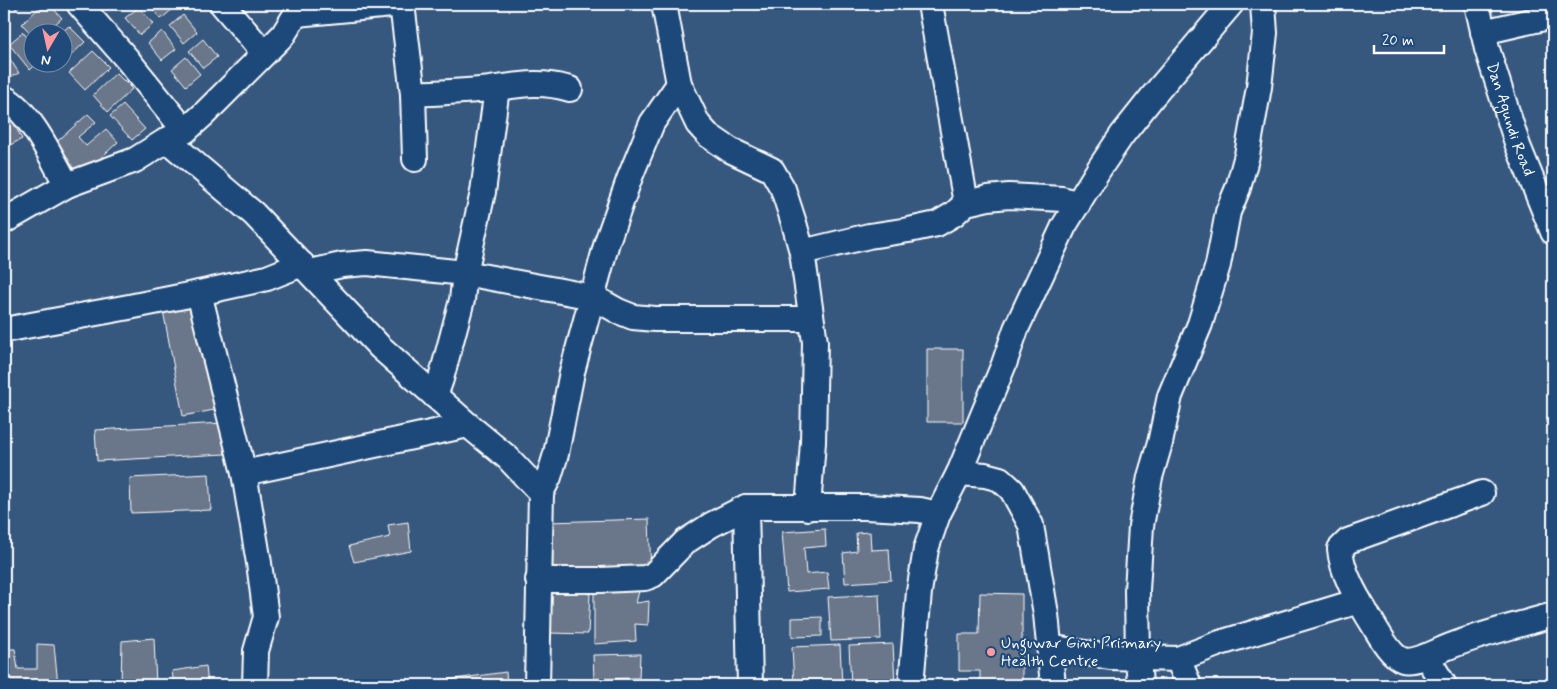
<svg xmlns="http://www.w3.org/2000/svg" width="1557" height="689" font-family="Mynerve,sans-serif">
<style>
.building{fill:#6b7689;stroke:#fff}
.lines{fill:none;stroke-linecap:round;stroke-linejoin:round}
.minor-casing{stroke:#fff;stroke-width:28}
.minor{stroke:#1f4a7a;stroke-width:24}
.poi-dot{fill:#ff9aa2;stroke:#1f4a7a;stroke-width:2}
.labels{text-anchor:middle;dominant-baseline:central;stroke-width:4.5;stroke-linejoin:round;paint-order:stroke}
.street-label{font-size:16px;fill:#fff;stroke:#1f4a7a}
.poi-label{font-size:16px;fill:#fff;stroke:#1f4a7a;text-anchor:start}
</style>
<rect width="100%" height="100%" fill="#36577e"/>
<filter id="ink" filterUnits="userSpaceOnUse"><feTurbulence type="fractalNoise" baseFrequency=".02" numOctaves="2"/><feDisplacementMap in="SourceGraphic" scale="10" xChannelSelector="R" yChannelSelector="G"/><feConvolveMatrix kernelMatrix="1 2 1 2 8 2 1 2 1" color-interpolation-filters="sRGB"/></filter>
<g filter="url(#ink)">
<path class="building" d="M11 4H22L16 9Z
M43 4H49L62 18 46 32H32V35L22 24Z
M148 4H172L175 7 161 19Z
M139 7 153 24 140 35 125 18Z
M183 15 197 32 184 43 170 26Z
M69 26 85 42 61 65 58 62H62V32Z
M162 31 176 49 162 60 148 43Z
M23 32 32 44V62H39L30 70 9 44Z
M203 39 217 57 203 68 189 51Z
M4 50 19 73 4 80Z
M93 51 109 67 85 90 69 73Z
M186 57 200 74 186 86 172 69Z
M116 73 132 89 108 112 93 95Z
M4 105 22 139 4 148Z
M123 105 145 129 132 140 110 116Z
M88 114 96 122 78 137 86 146 106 129 118 142 80 177 52 146Z
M197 298 219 409 183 416 162 305Z
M927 349H963V422H927Z
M223 423 225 454 97 461 95 430Z
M209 474 211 510 131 513 130 478Z
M649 519 651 575 550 578 548 522Z
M408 522 411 551 354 562 349 546 390 537 388 525Z
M825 529 826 546 804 548 806 574 827 572 829 589 787 592 782 532Z
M870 532 871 550 889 549 891 580 845 583 843 553 857 551 856 533Z
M540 587 590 594 588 634 550 633V644L538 646Z
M640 587 636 603 649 601 648 625 635 624 636 641 594 644V588Z
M980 593 1022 594V685H980V671H959V634H979Z
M879 594 881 639 831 641 828 597Z
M822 617V636L792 637V618Z
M154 638 156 685H121L122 641Z
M37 644 54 645 58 685H4V649H15L18 669H37Z
M893 644 895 685H851L849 646Z
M840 645 842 685H794L792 647Z
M640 654 639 678 594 679 593 655Z
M206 666 208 685H174L172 671Z
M506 672 507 685H448L447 680Z
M621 682V685L567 684Z
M336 683 337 685H323V684Z"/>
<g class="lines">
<defs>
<g id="minor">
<path d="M79 4 127 59 185 131"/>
<path d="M222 4 264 53"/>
<path d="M402 4 413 94 415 159"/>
<path d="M664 4 679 84 698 124 708 135 730 150 772 170 783 189 794 223 802 252 815 342 813 442 808 508"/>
<path d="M930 4 966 203"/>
<path id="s1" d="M1477 4 1487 49 1518 146 1553 232"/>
<path d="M296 14 403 4"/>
<path d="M1483 32 1553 16"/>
<path d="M413 94C440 92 470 92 497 88 524 84 543 81 570 89"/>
<path d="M4 98C31 112 52 159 67 185"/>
<path d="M167 140 254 214 380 347 468 425 508 458 541 493"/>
<path d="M4 221 67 185 135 160 167 140 185 131 203 115 283 35 296 14 298 4"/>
<path d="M802 252 869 236 909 230 937 224 954 214 966 203 988 198 1009 196 1062 199 1078 204"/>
<path d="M310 272 342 265 367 263 465 273 593 297 618 311 633 317 655 319H811"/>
<path d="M199 293 244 473 259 563 266 617 256 651 255 685"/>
<path d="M4 330 129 307 199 293 267 278 302 264"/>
<path d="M435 396 441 379 462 300 465 273 483 192 497 88"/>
<path d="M244 473 468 425"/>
<path d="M959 473 985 475 1000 479 1012 490 1031 525 1046 614 1053 685"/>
<path d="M1482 493 1348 541 1340 549C1342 573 1356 596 1368 616 1376 628 1389 656 1403 660 1413 663 1434 653 1443 649 1479 634 1516 626 1553 615"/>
<path d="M746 507 750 685"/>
<path d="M538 580H601L645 578 653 575 685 542 711 525 746 507H866L920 510 938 514"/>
<path d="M1049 647 1110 657 1178 659 1220 643 1359 601"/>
<path d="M1426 656 1444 685"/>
<path d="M1178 659 1189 685"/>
<path d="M537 685 541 493 549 477 556 454 572 372 607 242 630 177 652 123 679 84"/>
<path d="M911 685 919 592 926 549 938 514 959 473 1004 364 1016 329 1064 226 1099 169 1122 135 1153 96 1231 4"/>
<path d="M1140 685 1138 658 1137 590 1141 526 1150 477 1160 443 1170 396 1200 324 1218 265 1228 212 1238 188 1247 155 1259 87 1265 33 1263 4"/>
</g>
</defs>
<use href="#minor" class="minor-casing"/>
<use href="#minor" class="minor"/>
</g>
</g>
<circle class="poi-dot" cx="991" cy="652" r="5"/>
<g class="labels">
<g class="street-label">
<text stroke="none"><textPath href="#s1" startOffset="120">Dan Agundi Road</textPath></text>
</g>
<g class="poi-label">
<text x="1001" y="643">Unguwar Gini Primary<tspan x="1001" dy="18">Health Centre</tspan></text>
</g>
</g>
<rect width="1557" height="689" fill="none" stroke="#1f4a7a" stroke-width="20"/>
<rect x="10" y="10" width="1537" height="669" fill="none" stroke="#fff" stroke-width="2" filter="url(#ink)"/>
<g transform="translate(48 48) rotate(189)"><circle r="24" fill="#1f4a7a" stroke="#7992af"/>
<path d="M0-4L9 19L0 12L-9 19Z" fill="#ff9aa2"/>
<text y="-8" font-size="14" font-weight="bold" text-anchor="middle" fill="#ffffff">N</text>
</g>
<path d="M1374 45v8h70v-8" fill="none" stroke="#ffffff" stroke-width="2.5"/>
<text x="1382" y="45" font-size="15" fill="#ffffff" stroke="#1f4a7a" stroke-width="4" paint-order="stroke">20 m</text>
</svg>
